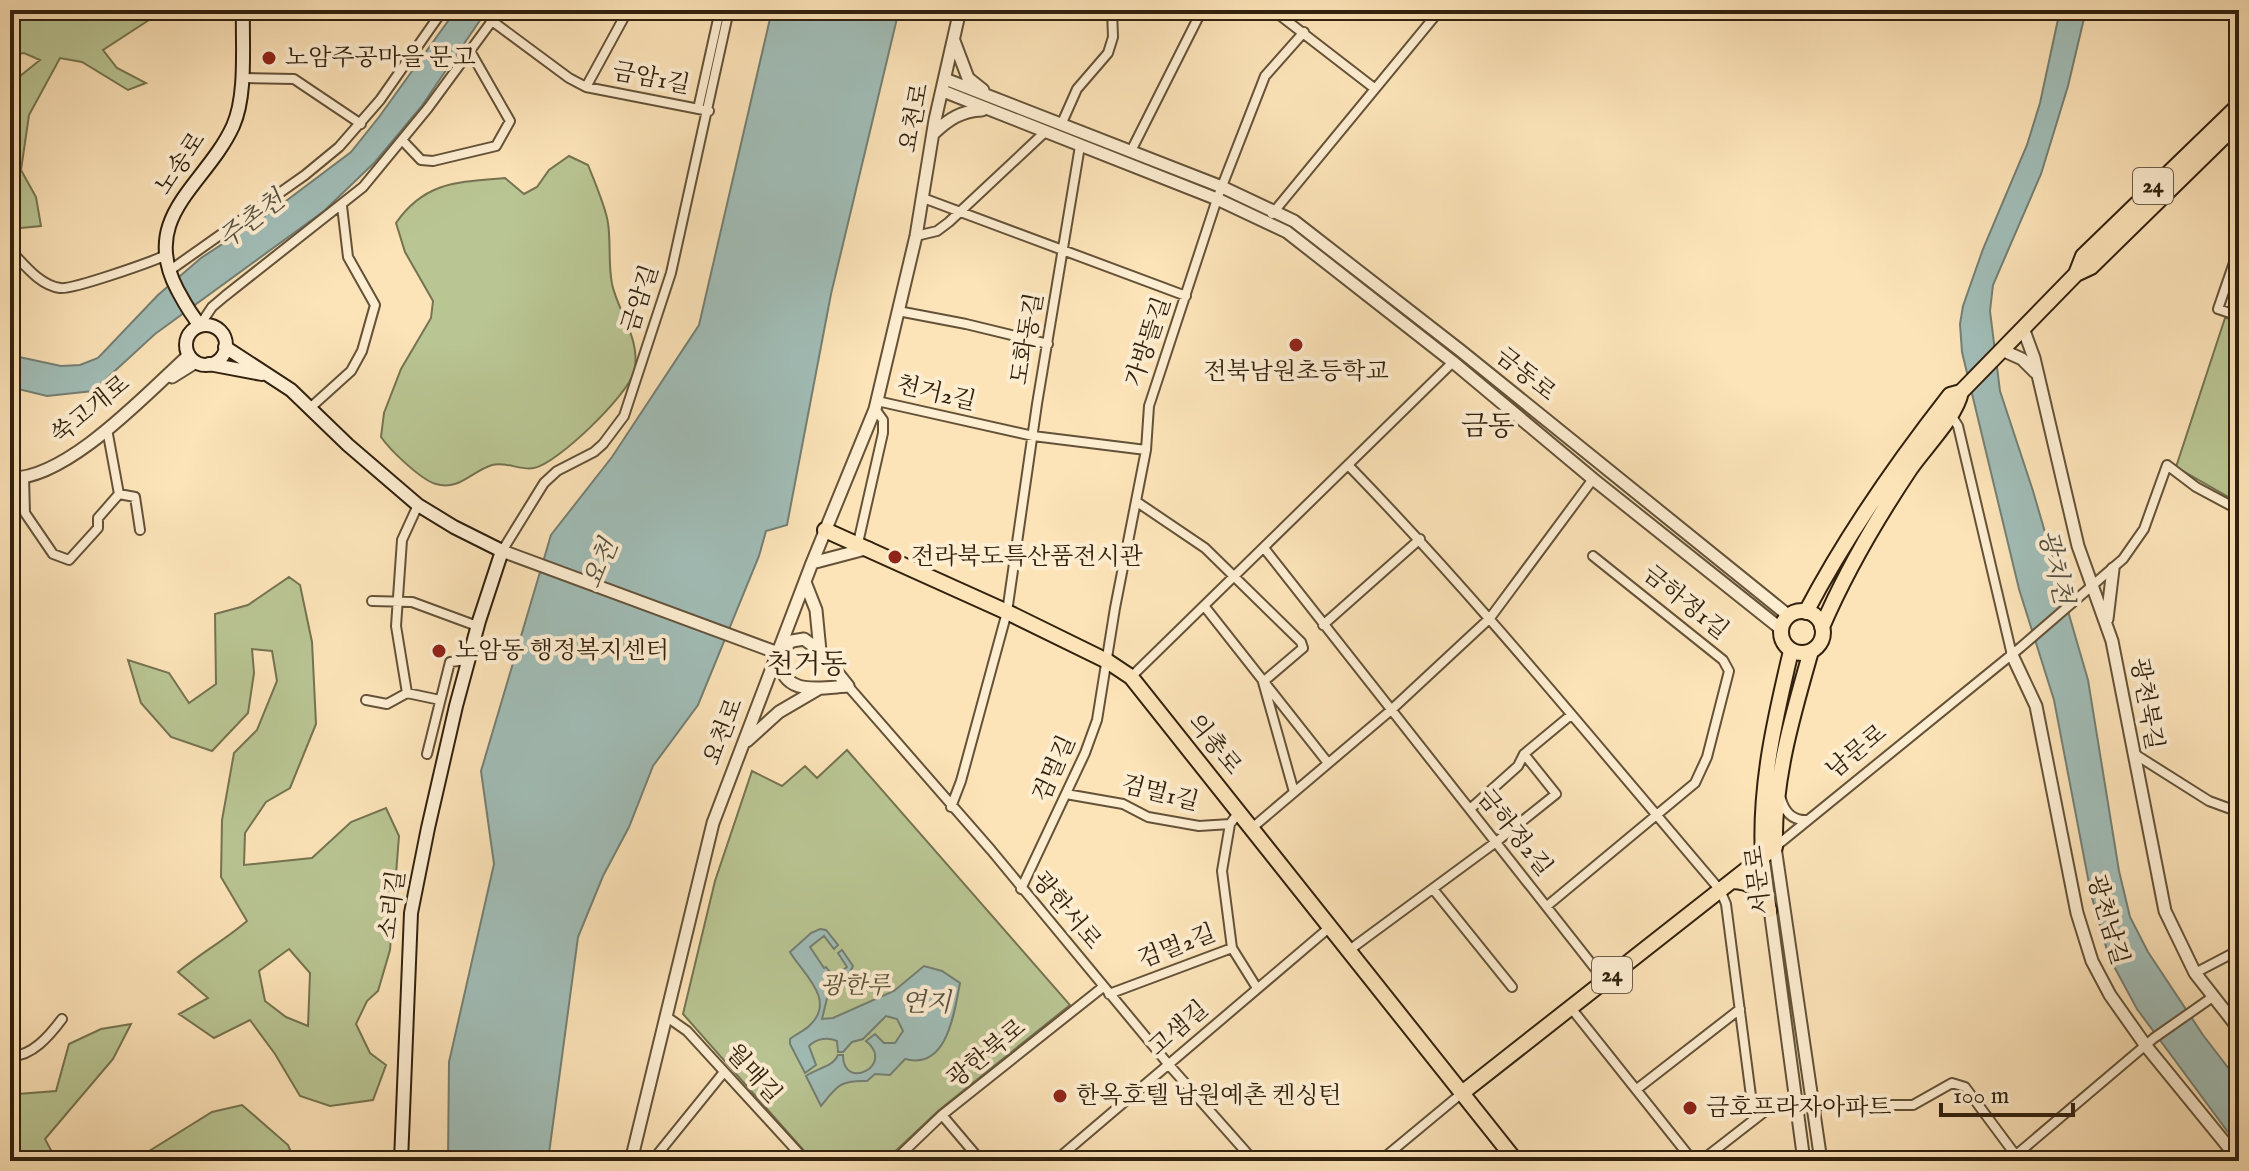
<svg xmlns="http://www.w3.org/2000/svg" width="2249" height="1171" font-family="'IM FELL English','Noto Serif KR',serif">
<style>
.green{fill:#b9c593;stroke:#757350;stroke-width:2;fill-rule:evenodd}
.water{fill:#a1bdb7;stroke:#747f73;stroke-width:2}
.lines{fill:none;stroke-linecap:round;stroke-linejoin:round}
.minor-casing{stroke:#645238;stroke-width:12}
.tertiary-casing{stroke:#645238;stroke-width:15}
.secondary-casing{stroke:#31210e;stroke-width:16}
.primary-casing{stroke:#31210e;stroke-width:18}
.minor{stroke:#fdedd1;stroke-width:8}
.tertiary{stroke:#fdedd1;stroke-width:11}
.secondary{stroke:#fdedd1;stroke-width:12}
.primary{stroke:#fce3b8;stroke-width:14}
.poi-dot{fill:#8f2418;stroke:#fdedd1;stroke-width:3}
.labels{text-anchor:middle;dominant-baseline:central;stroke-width:8;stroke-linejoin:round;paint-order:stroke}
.shield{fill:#fdedd1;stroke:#6e5e48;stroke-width:2}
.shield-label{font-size:22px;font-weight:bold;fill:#31210e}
.poi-label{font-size:24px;fill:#31210e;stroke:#fdedd1;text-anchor:start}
.street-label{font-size:24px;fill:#31210e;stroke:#fdedd1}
.park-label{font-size:24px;font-style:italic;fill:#5a5236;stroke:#fdedd1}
.water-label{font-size:26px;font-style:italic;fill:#535041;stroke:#fdedd1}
.quarter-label{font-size:28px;fill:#31210e;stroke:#fdedd1}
</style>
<rect width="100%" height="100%" fill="#fce3b8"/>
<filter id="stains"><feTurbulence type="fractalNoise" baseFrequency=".0025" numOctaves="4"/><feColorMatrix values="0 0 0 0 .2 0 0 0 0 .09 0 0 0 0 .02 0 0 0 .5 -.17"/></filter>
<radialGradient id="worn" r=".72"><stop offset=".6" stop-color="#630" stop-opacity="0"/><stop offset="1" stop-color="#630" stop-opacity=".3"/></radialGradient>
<path class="green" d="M10 10H159L152 18 103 50 117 68 146 83 128 90 82 62 60 58 29 115 21 170 36 197 41 226 11 229 10 79 20 76 40 60 24 53 10 55Z
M569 156 588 165C594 180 606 208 608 223 611 242 608 263 612 284 618 312 642 341 634 372 628 395 557 464 534 468 521 471 506 461 492 465 472 471 459 491 436 484 421 480 390 450 381 437L384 413 401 369 431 318 433 301 405 252 396 223C425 181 459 182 505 178L524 194 537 187 549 170Z
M2225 318 2239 320V503L2176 467Z
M289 577 300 585 312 642 316 724 290 788 266 802 245 833 244 865 312 858 351 822 386 808 399 836 390 950 378 991 367 1001 356 1024 370 1053 386 1065 373 1100 330 1106 300 1096 275 1054 250 1020 214 1038 179 1014 208 998 178 972C201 953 225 940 247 921L221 877 222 820 234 753 257 730 277 681 272 651 252 649 254 673 248 713 212 751 171 737 141 703 128 660 169 673 189 703 216 684 215 614 248 605ZM289 949 310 973 308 1026 286 1017 265 1001 259 971Z
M847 750 1070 1005 938 1111 885 1161H813L683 1014 715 881 752 771 782 786 805 766 817 778Z
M131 1024 113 1059 45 1139 55 1158 133 1161 212 1112 242 1105 288 1145 295 1161H10V1085L18 1094 56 1091 69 1044 101 1029Z"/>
<path class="water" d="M456 10H487L421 107 375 162 324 211 155 334 93 391 47 396 10 387V355L61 366 80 365 98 358 158 295 201 258 274 210 351 152 379 117Z
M772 10H899L831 294 787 525 766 531 759 556 698 705 653 766 629 827 603 876 578 937 548 1161H448L449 1062 494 864 481 771 551 535 612 457 699 325Z
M2060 10H2086L2068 86 2041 174 1993 285 1990 311 2000 391 2033 491 2088 680 2119 871 2130 917 2148 952 2203 1035 2239 1082V1147L2137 1009 2109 957 2091 894 2054 700 2019 589 1962 352 1960 324 1963 306 1983 249 2027 145 2040 103Z
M820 929 826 930 838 945 834 949 824 936 810 947 824 968 826 967 834 977 847 967 838 953 842 950 853 966 847 978 828 994 822 1019 833 1018 894 991 924 966 942 971 960 983C954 1014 947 1070 905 1059L890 1075 875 1074 867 1081C840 1080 837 1086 821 1106L806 1076C817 1068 833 1067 838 1055H843C843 1092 896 1065 866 1041L875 1034 884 1043H895L903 1031 897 1019 886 1016 863 1039 852 1042 843 1052H838L837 1041C828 1037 817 1038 809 1046L816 1065 805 1073 790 1044V1039C797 1033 805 1031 811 1024 836 999 802 973 790 952L811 933Z"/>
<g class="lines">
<defs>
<path id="minor" d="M1273 10 1374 88
M492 21 569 78 586 87 709 111
M241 78 294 79 361 124
M586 87 628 10
M698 109 720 10
M1061 125 1077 89 1108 53 1113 37 1112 10
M402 140 421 160 433 161 496 146 510 121 470 51
M1131 151 1202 10
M923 198 1186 296
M1272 214 1440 10
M916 236 937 231 949 222 1044 133
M2239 248 2218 309 2239 316
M10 250C24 264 39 285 60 288 72 290 148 263 164 256
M169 271 305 175 339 147 380 100 443 10
M898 311 966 324 1048 344
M200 325 212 307 225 296 363 187 428 108 500 10
M877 401 1033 436 1146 450
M310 408 351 371 362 351 375 305 348 257 342 206
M1951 415 1958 426 2012 655
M107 429 119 494 135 497 140 530
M1349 466C1480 601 1598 747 1720 890L1726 904 1754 1119
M24 477 25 513 53 554 69 560 98 528V518L119 494
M1137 502 1205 548 1301 642 1303 648 1263 682 1294 792
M858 543 883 433V420L875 409
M1264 548 1605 981
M502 551 544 483 557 471 594 452 603 444 624 416 671 273 729 10
M372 601 412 602 477 626
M1205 607 1328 763
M1323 625 1420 539
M1131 677 1453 362
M848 686 991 850 1169 1065 1254 1161
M407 693 396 626 402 540 418 505
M366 700 387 704 407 693 440 700
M2133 753 2209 801 2239 812
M427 754 450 662 468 660
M1066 794 1123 804 1148 817 1199 826 1230 824 1239 812
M1781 799C1785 813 1793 821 1808 820
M951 807 961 781 1007 612 1037 404 1080 146
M1470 809 1518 766 1524 754 1571 715
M1230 824 1222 871 1232 948 1257 988
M1252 828 1390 711 1490 618 1593 479
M1775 847 2021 647 2123 559 2144 529 2167 465 2196 487 2239 510
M1021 889 1085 753 1097 720 1115 608 1146 450 1149 406 1217 199 1265 76 1304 32
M1433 889 1512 987
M1547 906 1695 783 1707 757 1729 671 1723 660 1593 556
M1348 951 1496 842 1556 794 1524 754
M2195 973 2239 950
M1109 994 1232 948
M1571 1008 1693 1161
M667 1017 687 1031 806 1161
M10 1056C32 1057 50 1035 62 1019
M1637 1089 1740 1009
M652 1161 724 1072
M894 1161 942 1115
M981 1161 942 1115 1103 987
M1055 1161 1330 927
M1380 1161 1462 1093
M1701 1161 1773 1105 1795 1100 1813 1105H1913L1952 1083 1965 1087 2020 1161
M2009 1161 2154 1038 2214 996"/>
<path id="tertiary" d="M954 41 968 78 983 90
M945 79 1222 187 1294 221 1461 351 1789 616
M943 91 1217 199 1287 232 1453 362 1593 479 1781 629
M934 133C949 119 961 111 982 110
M2023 328 2034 358 2078 546 2112 641 2165 911 2195 973 2239 1029
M2002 350 2022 359 2035 372
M172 377 196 362
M10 478C67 480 148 392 189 355
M502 551 778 653
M812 563 869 548
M805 582 816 610 820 651
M2107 619 2113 569
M781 650 792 641 804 639 820 651 848 686
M2012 655 2036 706 2077 913 2092 961 2110 995 2146 1046 2239 1160
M779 657C782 697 818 688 848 686
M747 741 779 712 820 688
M1775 847 1821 1161
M1763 857 1804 1161
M631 1161 713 823 812 563 875 409 916 236 935 120 960 10"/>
<path id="secondary" d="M200 325C190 314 184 302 177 289 139 216 206 185 233 126 247 95 242 44 243 10
M186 345a20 20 0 1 1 40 0a20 20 0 1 1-40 0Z
M225 347 291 390 348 445 418 505 454 527 502 551 479 621 456 706 428 828 411 913 401 1161
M209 364 262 374"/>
<path id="primary" d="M2076 274 2083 256 2239 105
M825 530 1007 612 1107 661 1131 677 1516 1161
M1781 632a21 21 0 1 1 42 0a21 21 0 1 1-42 0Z
M1806 612C1847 534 1896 464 1950 395L1961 392 2076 274 2091 267 2239 122
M1822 627C1846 571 1876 520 1910 469 1925 447 1956 417 1961 392
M1763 857C1759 787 1775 718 1791 651
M1732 881C1754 882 1761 890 1769 910
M1462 1093 1775 847C1773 781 1793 714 1811 651"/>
</defs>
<use href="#minor" class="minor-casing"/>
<use href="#tertiary" class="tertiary-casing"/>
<use href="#secondary" class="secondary-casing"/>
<use href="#primary" class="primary-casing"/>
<use href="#minor" class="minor"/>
<use href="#tertiary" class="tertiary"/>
<use href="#secondary" class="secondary"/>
<use href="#primary" class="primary"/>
</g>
<g class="poi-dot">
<circle cx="269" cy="58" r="8"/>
<circle cx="1296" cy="345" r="8"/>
<circle cx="895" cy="557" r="8"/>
<circle cx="439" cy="651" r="8"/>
<circle cx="1060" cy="1096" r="8"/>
<circle cx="1690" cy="1108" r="8"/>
</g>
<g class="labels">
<g class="shield">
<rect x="2133" y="168" width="40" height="36" rx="6"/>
<rect x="1592" y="957" width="40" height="36" rx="6"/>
</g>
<g class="shield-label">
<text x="2153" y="186">24</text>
<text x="1612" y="975">24</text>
</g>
<g class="poi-label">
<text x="285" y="58">노암주공마을 문고</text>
<text x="1296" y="372" text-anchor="middle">전북남원초등학교</text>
<text x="911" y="557">전라북도특산품전시관</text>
<text x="455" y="651">노암동 행정복지센터</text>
<text x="1076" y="1096">한옥호텔 남원예촌 켄싱턴</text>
<text x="1706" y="1108">금호프라자아파트</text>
</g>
<g class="street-label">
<text transform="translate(651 79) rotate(11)">금암1길</text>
<text transform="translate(915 118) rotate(-79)">요천로</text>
<text transform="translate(181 164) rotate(-56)">노송로</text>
<text transform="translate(641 299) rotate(-72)">금암길</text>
<text transform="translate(1028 339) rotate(-80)">도화동길</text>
<text transform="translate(1149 342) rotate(-71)">가방뜰길</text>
<text transform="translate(1525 375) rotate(39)">금동로</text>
<text transform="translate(936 394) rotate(13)">천거2길</text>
<text transform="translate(91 410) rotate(-39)">쑥고개로</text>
<text transform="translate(1685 603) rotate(39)">금하정1길</text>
<text transform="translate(2146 704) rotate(80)">광천북길</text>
<text transform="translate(724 732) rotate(-69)">요천로</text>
<text transform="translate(1214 745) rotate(51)">의총로</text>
<text transform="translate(1857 752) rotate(-39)">남문로</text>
<text transform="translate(1055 769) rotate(-66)">검멀길</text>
<text transform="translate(1160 794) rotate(14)">검멀1길</text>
<text transform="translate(1514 833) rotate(51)">금하정2길</text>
<text transform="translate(1759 880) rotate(-97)">서문로</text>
<text transform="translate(393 905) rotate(-82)">소리길</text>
<text transform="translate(1066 911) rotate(50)">광한서로</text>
<text transform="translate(2107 920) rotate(74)">광천남길</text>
<text transform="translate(1177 947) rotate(-21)">검멀2길</text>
<text transform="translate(1179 1029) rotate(-41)">고샘길</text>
<text transform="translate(987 1054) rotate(-39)">광한북로</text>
<text transform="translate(753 1074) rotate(48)">월매길</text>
</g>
<g class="park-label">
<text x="855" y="986">광한루</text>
</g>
<g class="water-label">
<text transform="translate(252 220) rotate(-38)">주촌천</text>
<text transform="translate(601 564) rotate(-67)">요천</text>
<text transform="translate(2055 567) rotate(77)">광치천</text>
<text x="926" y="1003">연지</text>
</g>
<g class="quarter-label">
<text x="1488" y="427">금동</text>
<text x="807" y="665">천거동</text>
</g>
</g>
<rect width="2249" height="1171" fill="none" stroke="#fce3b8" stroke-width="40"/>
<rect x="12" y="12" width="2225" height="1147" fill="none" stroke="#31210e" stroke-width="4"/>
<rect x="20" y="20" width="2209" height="1131" fill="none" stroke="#31210e" stroke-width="2"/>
<path d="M1941 1103v12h132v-12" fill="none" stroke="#31210e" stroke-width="4"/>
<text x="1953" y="1103" font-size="24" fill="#31210e" stroke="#fdedd1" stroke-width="6" paint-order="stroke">100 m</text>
<rect width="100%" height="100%" filter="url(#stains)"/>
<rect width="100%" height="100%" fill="url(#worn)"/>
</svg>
